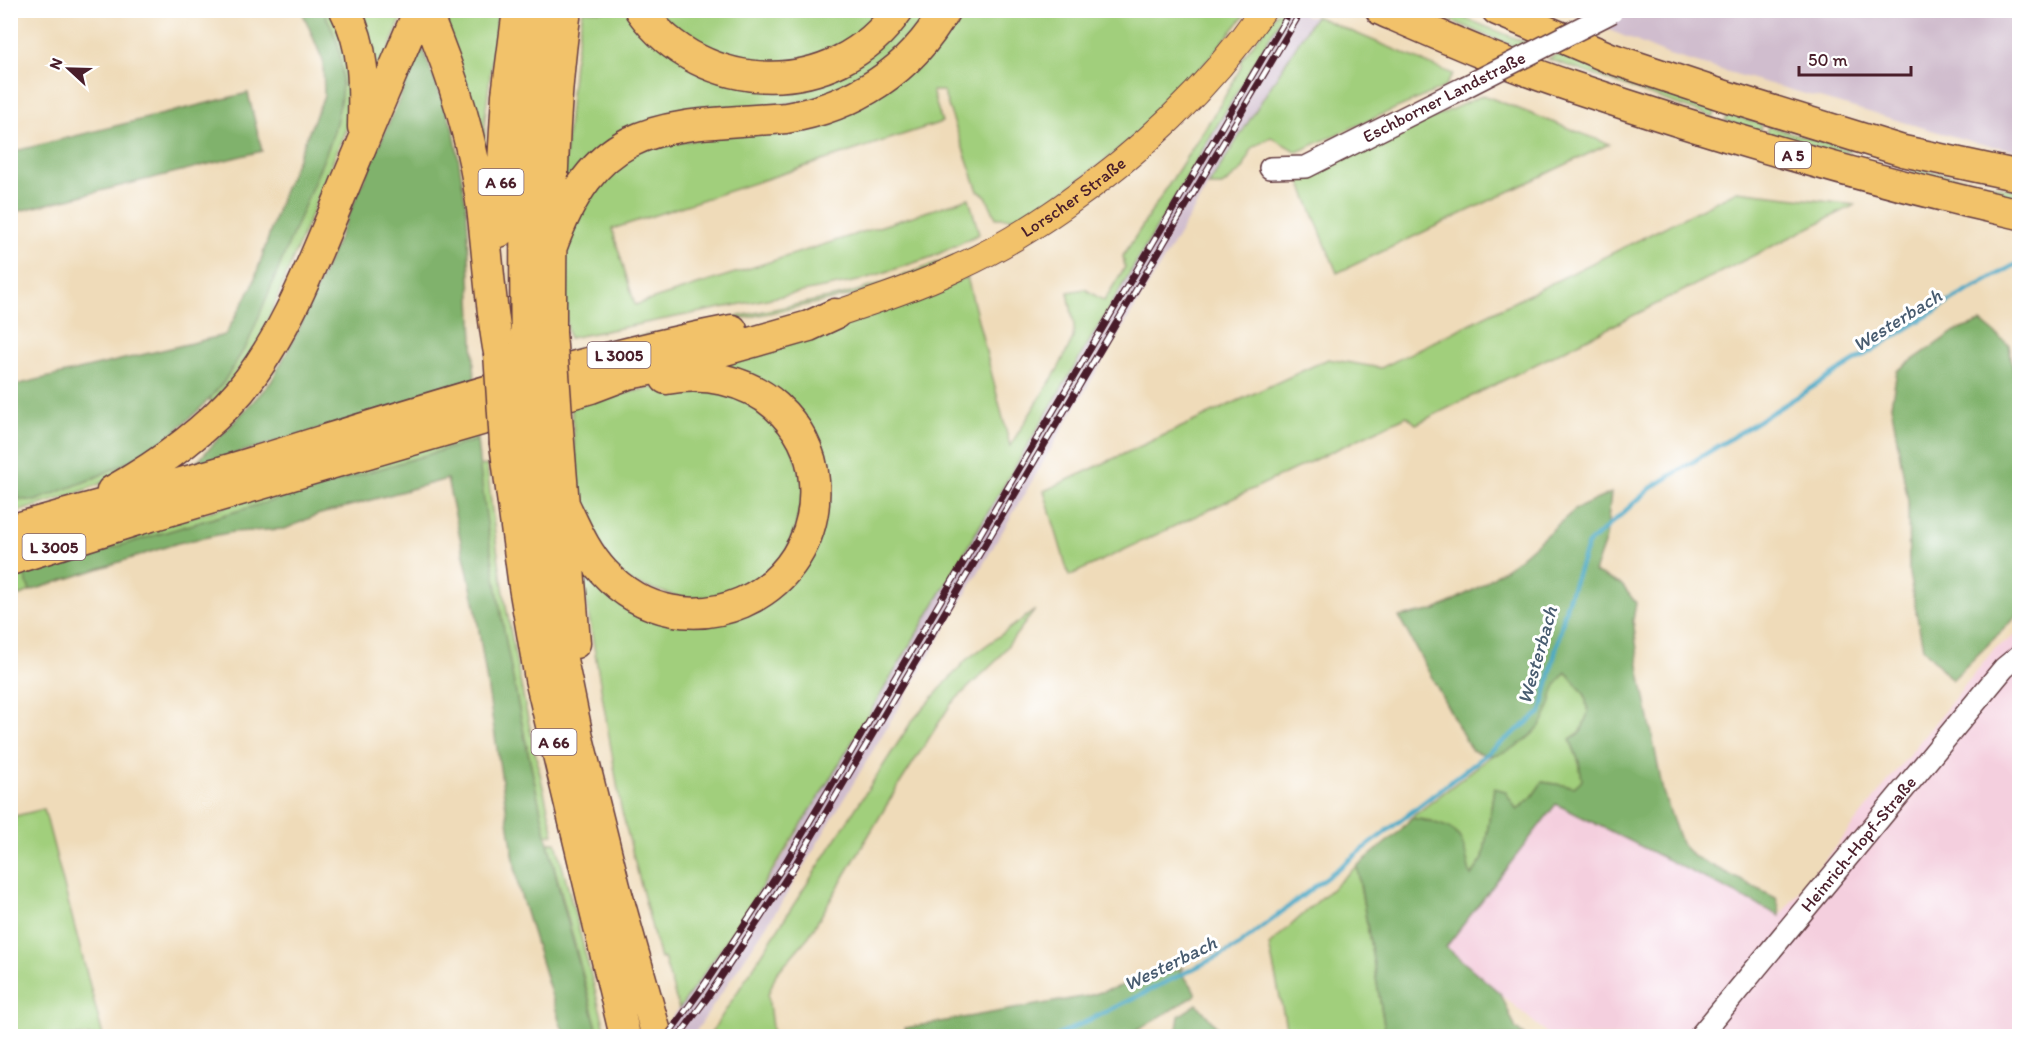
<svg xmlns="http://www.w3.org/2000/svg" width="2030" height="1047" font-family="Itim,sans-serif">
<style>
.built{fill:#f4cfde}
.industrial{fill:#d0bdce}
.green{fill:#a1cf7c;stroke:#767754;stroke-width:1.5}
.forest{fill:#80b26c;stroke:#65684c;stroke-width:1.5}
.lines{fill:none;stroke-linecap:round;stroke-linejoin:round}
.stream{stroke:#45a7c5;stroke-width:4.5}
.minor-casing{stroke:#633b40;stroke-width:24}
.major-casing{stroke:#633b40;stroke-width:28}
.highway-casing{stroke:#633b40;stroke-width:33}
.minor{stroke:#fff;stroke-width:21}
.major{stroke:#f2c26a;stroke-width:26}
.highway{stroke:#f2c26a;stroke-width:30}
.rail-casing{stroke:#4a1f2b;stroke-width:7}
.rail{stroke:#fff;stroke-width:4.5;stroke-dasharray:14;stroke-linecap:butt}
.minor-bridge-casing{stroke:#633b40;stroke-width:24;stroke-linecap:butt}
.highway-bridge-casing{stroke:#633b40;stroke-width:33;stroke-linecap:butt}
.minor-bridge{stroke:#fff;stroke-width:21}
.highway-bridge{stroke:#f2c26a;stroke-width:30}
.labels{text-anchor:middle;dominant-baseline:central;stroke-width:6;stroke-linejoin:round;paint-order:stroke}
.shield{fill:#fff;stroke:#80626b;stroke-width:1.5}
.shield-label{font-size:16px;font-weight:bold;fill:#4a1f2b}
.street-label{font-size:18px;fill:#4a1f2b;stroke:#fff}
.water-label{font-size:20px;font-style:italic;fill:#485c70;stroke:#fff}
</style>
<rect width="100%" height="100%" fill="#fff"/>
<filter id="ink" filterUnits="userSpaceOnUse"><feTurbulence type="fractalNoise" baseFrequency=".0167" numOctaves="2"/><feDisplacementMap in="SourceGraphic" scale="12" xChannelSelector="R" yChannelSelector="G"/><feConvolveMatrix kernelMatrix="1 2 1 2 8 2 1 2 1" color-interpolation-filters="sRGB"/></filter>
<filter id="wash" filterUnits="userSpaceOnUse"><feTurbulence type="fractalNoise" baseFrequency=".008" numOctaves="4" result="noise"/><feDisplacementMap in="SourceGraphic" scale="24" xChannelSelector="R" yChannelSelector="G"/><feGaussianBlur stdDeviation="1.35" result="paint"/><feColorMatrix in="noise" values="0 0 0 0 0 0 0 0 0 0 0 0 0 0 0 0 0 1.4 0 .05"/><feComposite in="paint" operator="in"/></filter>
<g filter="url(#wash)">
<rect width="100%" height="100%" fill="#efdbb9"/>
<path class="built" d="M2019 633V1036H1550L1446 947 1556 804 1780 916 1994 649Z"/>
<path class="industrial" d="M1285 11H1297L1306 16H1315L1208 186 1089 384 917 677 784 899 693 1036H658L726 943 788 849Z
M1564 11H2019V151L1973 142 1669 55Z"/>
<path class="green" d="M405 10 370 94 352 11Z
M324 11H333L349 49 350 119 260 340 214 403 208 399 223 383 331 141 338 44Z
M438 11H498L485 118 484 159Z
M583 11H629L766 86 908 11H937L925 29 844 95 691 117 569 188 563 183 574 63Z
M658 11H882L867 28 831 51 788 64 745 63 692 43Z
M954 11H1248L1212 55 1161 112 1106 160 1026 218H996L986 196 978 191 943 91H932L942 122 612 229 635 305 969 198 979 234 932 257 858 281 569 338 565 315 563 264 568 235 582 200 635 149 800 124Z
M1278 11H1285C1183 185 1080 358 977 531 882 693 788 856 679 1009L664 958 660 959 621 808 580 563 622 602 778 592 816 447 696 369 967 277 1010 446 1058 369 1073 338 1074 325 1068 292 1085 289 1104 301 1125 267 1123 256 1220 105 1241 67V60Z
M1428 11H1447L1527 43 1517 48Z
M1315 16 1453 74 1445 87 1297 152 1271 137 1252 148 1243 169 1222 186H1208Z
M1558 54 1716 110 1713 117 1548 59Z
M1483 95 1609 144 1337 273 1299 179Z
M1728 114 1762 124 1760 131 1725 121Z
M1768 126 1851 150 1849 153 1844 152 1843 155 1766 133Z
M1913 167 2019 191V199L1912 173Z
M1737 191 1855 205 1416 424 1407 416 1069 576 1044 491 1328 359 1381 368Z
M978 245 980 248 942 266 898 282 855 295 659 336 569 359 568 351 843 295C890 282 934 265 978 245Z
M656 387 741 394 788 433 807 495 780 568 709 606 620 579 580 508 571 404Z
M177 429 181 435 102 483 72 495 11 514V502L19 499 35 501 132 460Z
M475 430 477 440 25 575 30 591 11 599V575L64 556Z
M487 465C499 590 525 712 554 834L546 836C520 713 491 590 479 466Z
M1035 610 996 661 951 704 895 791 809 936 776 974 768 995 773 1036H709L912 721 966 660Z
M1566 672 1585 695 1588 713 1581 732 1570 739 1579 762 1583 780 1574 787 1543 782 1532 797 1516 810 1494 788 1483 859 1471 877 1465 853 1432 821 1411 818 1491 756 1518 745 1547 714 1555 684Z
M44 809 103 1036H11V817Z
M556 842 607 1036H599L548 843Z
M1357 866 1386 1036H1288L1269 945Z"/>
<path class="forest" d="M302 11H324C328 22 335 33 338 45 346 78 341 109 331 141L248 343 223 383 201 408 170 436 132 460 92 479 35 501 19 499 11 471V386L225 335 252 287 283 193 324 96 323 61Z
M422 47 454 131 467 212 475 384 193 466 271 382 299 329Z
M248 93 262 151 11 213V152Z
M1981 322 2009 345 2020 410 2019 609 2017 616 1952 680 1923 648 1909 574 1908 501 1891 405 1897 371 1955 331Z
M477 440C490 572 516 704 546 834 561 902 581 969 599 1036H568L561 1026 518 886 475 605 447 479 317 515 285 529 233 532 178 543 30 591 24 574Z
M1611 493 1606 538 1594 572 1622 585 1636 603 1633 620 1640 672 1663 792 1681 843 1693 856 1776 898 1779 907 1780 916 1556 804 1446 947 1501 994 1516 1029 1525 1036H1386L1357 866 1400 831 1411 818C1424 820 1449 824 1457 834 1466 845 1467 864 1471 876L1483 859 1494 788 1505 791 1517 810 1532 797 1542 782 1574 787 1582 780 1579 762 1570 739 1581 732 1588 713 1585 695 1566 672C1551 688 1554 695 1547 714 1539 733 1514 752 1493 755 1487 756 1477 752 1471 750L1399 617 1436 610 1477 588 1515 562 1576 509Z
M1183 967 1180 972 1192 986 1196 995 1128 1036H906L905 1028 1088 996Z
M1197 1004 1220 1031 1221 1036H1176L1179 1016Z"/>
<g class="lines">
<path class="stream" d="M1057 1036 1235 948 1541 712 1567 603 1588 544 1651 488 1954 299 2020 262"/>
</g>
</g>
<g filter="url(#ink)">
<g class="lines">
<defs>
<g id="minor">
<path d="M1270 168 1306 167 1465 87"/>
<path id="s1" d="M1700 1036 2004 668 2020 655"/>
</g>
<g id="major">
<path id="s2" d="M835 314C877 300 919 286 959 267 995 251 1029 230 1062 207 1141 152 1207 90 1263 10"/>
</g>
<path id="highway" d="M345 10C365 48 364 86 363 127
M425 10C452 73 473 140 482 208 488 256 490 305 499 353
M640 10C702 97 836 101 898 10
M1381 10C1443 37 1506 65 1570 86 1718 136 1868 180 2020 214
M1497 10 1610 58 1722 95 1903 151 2020 176
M499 232 507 95 518 10
M551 249C598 117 664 127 786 118 853 107 911 71 945 10
M551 332C551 224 551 117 566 10
M526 343C525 287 524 230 527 174 529 119 536 65 544 10
M558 430 575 643
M531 437 550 601 579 742 615 887 657 1036
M505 444 524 587 540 679 625 1036
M112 491C160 464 204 433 240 391 284 337 309 271 336 207 363 141 391 76 419 10
M565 506C576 529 586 553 604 572 683 658 823 598 814 481 812 452 798 426 776 406 747 380 705 372 666 379
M10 530C89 507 168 488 247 464 407 415 567 362 732 330
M10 560 137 520 591 388 628 374 665 367 809 326 835 314"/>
</defs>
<use href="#minor" class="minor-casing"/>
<use href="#major" class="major-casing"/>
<use href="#highway" class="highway-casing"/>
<use href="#minor" class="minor"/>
<use href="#major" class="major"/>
<use href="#highway" class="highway"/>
<defs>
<path id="rail" d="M667 1036 700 991 784 865 1291 10
M679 1036 707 998 792 870 1302 10"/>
</defs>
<use href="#rail" class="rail-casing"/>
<use href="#rail" class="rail"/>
<defs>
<path id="minor-bridge" d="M1465 87 1612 12"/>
<path id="highway-bridge" d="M551 332 558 430
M526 343 531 437
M499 353 505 444"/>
</defs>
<use href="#minor-bridge" class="minor-bridge-casing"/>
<use href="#highway-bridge" class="highway-bridge-casing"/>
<use href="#minor-bridge" class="minor-bridge"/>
<use href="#highway-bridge" class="highway-bridge"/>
</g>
</g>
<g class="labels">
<g class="shield">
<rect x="1775" y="142" width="36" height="26" rx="4.5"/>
<rect x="478.5" y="169" width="45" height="26" rx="4.5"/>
<rect x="587.5" y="342" width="63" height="26" rx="4.5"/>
<rect x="22.5" y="534" width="63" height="26" rx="4.5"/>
<rect x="531.5" y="729" width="45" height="26" rx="4.5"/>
</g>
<g class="shield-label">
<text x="1793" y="155">A 5</text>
<text x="501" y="182">A 66</text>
<text x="619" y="355">L 3005</text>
<text x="54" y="547">L 3005</text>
<text x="554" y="742">A 66</text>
</g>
<g class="street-label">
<text transform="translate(1444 97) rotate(-27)">Eschborner Landstraße</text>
<text stroke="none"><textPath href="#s2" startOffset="267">Lorscher Straße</textPath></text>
<text stroke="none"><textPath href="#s1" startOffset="249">Heinrich-Hopf-Straße</textPath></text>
</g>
<g class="water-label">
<text transform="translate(1897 320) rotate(-32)">Westerbach</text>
<text transform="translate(1537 655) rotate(-74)">Westerbach</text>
<text transform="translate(1170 963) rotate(-26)">Westerbach</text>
</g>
</g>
<rect width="2030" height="1047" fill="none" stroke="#fff" stroke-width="36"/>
<g transform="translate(69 69) rotate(292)" stroke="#ffffff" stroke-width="4.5" paint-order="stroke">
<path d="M0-4.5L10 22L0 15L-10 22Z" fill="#4a1f2b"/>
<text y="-9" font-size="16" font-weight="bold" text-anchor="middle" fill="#4a1f2b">N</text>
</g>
<path d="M1799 66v9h112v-9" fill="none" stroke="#4a1f2b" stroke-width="3"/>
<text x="1808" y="66" font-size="18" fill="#4a1f2b" stroke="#ffffff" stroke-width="4.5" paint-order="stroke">50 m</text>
</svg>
